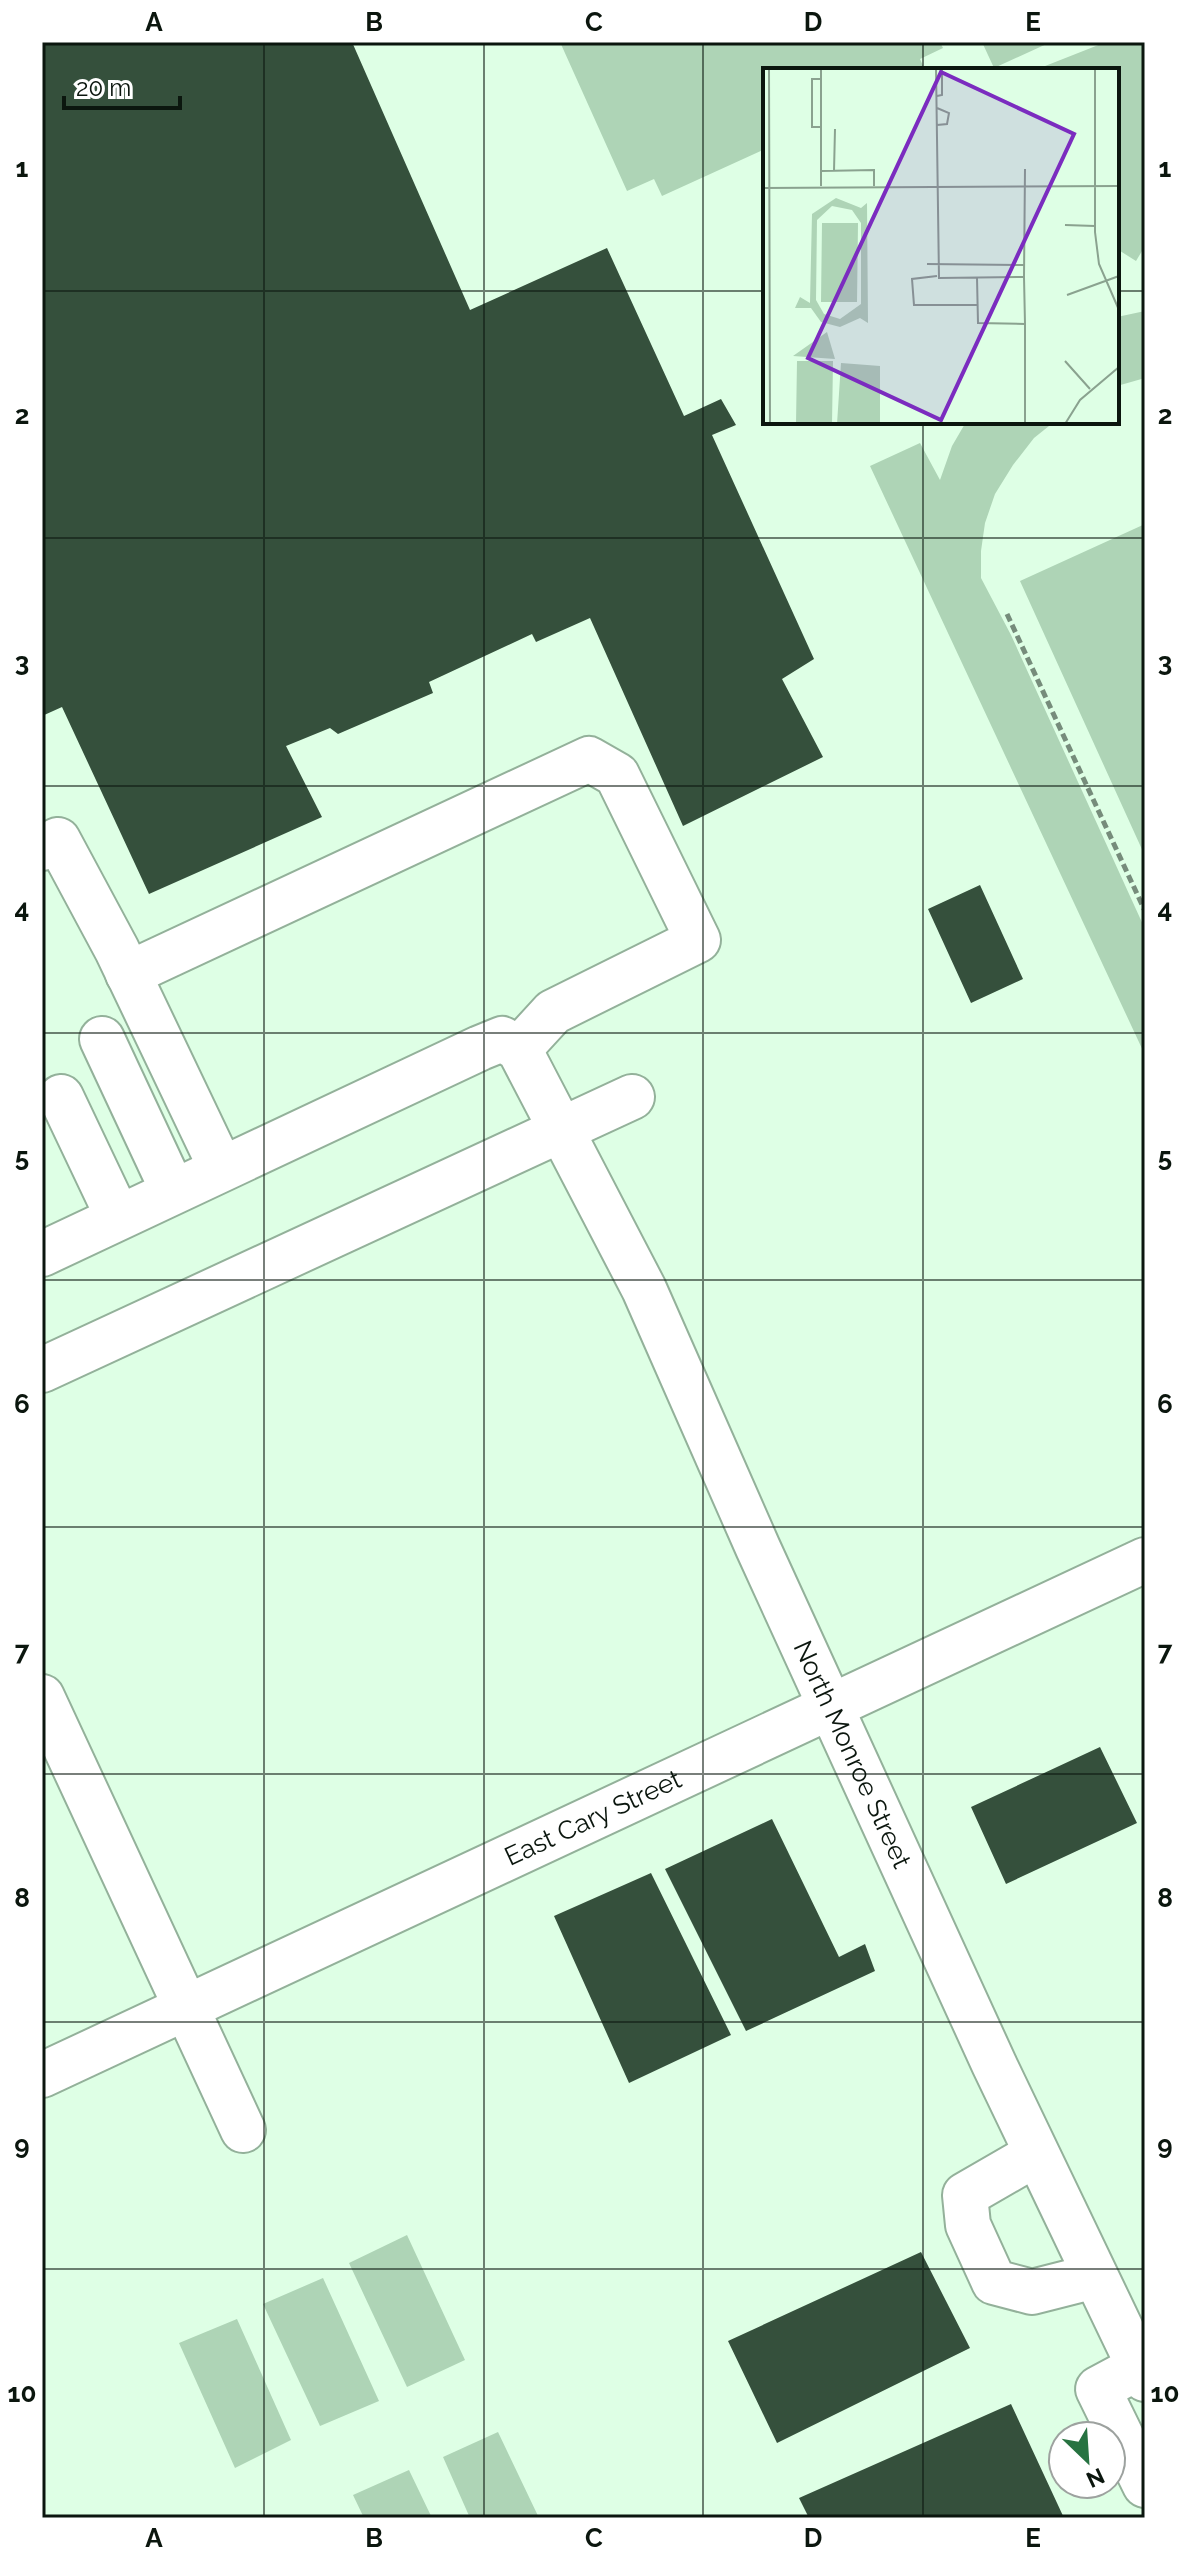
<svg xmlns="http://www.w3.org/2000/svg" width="1187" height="2560" font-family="Raleway,sans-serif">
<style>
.green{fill:#aed4b6}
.building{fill:#35503c}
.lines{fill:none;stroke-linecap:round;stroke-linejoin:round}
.minor-casing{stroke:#93b19a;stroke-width:48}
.path{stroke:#768c7b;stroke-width:5;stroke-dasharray:8 4;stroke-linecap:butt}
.minor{stroke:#fff;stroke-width:44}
.grid{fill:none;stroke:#0b160e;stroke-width:2;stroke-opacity:0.55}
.labels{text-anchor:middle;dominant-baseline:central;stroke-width:8;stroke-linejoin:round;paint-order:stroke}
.street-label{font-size:26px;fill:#0b160e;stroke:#fff}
.inset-road{fill:none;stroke:#8aa28f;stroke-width:2}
.view{fill:#7b2cbf;fill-opacity:0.15;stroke:#7b2cbf;stroke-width:4}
.inset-edge{fill:none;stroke:#0b160e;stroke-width:4}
.neatline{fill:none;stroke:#0b160e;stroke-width:3}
.grid-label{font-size:26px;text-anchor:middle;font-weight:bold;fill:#0b160e}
</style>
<rect width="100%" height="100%" fill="#deffe5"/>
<path class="green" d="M560 42H940L943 48 920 59 925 70H765V149L662 196 654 179 627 191Z
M982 42H1051L994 68Z
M1106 42H1145V246L1136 261 1117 249V70H1035Z
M1145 311V378L1117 386V317Z
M966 422H1054L1034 438 1013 465 995 494 985 523 981 551V578L1011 635 1145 929V1055L870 466 920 443 940 480 952 446Z
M1145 524V856L1020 581Z
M407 2235 465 2360 407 2387 349 2263Z
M323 2278 379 2401 320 2426 263 2304Z
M237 2319 291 2440 235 2468 179 2343Z
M498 2432 539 2518H470L443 2457Z
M409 2470 432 2518H364L353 2495Z"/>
<path class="building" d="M42 42H352L470 310 607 248 684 416 721 399 736 425 712 435 814 659 782 679 823 757 683 826 590 618 536 642 532 634 429 682 433 693 338 734 330 728 286 746 322 817 149 894 62 707 42 716Z
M980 885 1023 979 971 1003 928 909Z
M1100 1747 1137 1823 1006 1884 971 1807Z
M772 1819 839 1957 865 1944 875 1971 746 2031 665 1869Z
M651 1873 731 2035 629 2083 554 1916Z
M921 2252 970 2348 777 2443 728 2341Z
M1011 2404 1064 2518H809L799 2498Z"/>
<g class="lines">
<defs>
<g id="minor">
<path d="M42 848 58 840 117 950 221 1168"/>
<path d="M128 974 589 759 617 775 698 940 553 1012 519 1049"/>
<path d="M102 1039 173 1191"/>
<path d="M61 1097 118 1217"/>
<path id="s1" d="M42 1254 480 1048 502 1039 519 1049 644 1289 758 1548 994 2064 1145 2379"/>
<path d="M42 1370 632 1097"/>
<path d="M42 1697 243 2130"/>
<path id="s2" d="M42 2075 1145 1560"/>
<path d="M1036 2154 965 2195 968 2225 994 2282 1032 2292 1095 2276"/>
<path d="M1139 2367 1098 2389 1145 2485"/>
</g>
</defs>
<use href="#minor" class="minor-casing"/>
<path class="path" d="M1007 614 1145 911"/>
<use href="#minor" class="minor"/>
</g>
<path class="grid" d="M264 42V2518M484 42V2518M703 42V2518M923 42V70M42 291H765M1117 291H1145M923 422V2518M42 538H1145M42 786H1145M42 1033H1145M42 1280H1145M42 1527H1145M42 1774H1145M42 2022H1145M42 2269H1145"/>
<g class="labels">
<g class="street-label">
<text stroke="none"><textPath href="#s1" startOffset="1308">North Monroe Street</textPath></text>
<text stroke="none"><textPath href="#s2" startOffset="608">East Cary Street</textPath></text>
</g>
</g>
<g transform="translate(763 68)">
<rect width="356" height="356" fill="#deffe5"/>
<path d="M73 130 98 140 104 135 105 255 97 250 77 259 58 254 48 240H32L37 229 47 235 49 146ZM69 138 89 142 98 155V236L77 251 61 246 53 232 54 152ZM59 155H95L94 234H58ZM64 264 72 291 30 288ZM34 293H70L69 356H33ZM78 295 117 298V356H74Z" fill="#aed4b6" fill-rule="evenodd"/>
<path class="inset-road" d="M6 0 7 356M58 0V118M173 0 176 210 261 209 262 101M332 0V164L336 196 356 242M58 11H49V59H58M174 28 179 27V0M174 40 186 45 184 56 174 57M58 103 111 102V118M71 103 72 61M0 120 356 118M302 157 332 158M164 196 262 197M174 208 149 211 151 237H214M261 209 262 256M214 210 215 255 262 256V356M304 227 356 208M302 293 327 321M302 356 317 332 356 299"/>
<path class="view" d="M178 4 311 66 178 352 45 290Z"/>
<rect width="356" height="356" class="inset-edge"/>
</g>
<rect width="1187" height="2560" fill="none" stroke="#ffffff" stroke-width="88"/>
<g transform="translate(1087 2460) rotate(155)"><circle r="38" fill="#ffffff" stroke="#9da29f" stroke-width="2"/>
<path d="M0-6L14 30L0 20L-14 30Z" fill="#277341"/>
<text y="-12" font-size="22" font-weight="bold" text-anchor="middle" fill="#0b160e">N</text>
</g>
<path d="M64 96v12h116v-12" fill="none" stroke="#0b160e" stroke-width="4"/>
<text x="76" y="96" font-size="24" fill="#0b160e" stroke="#ffffff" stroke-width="6" paint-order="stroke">20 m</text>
<rect x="44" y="44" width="1099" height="2472" class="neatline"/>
<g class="grid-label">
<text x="154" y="31">A</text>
<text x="374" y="31">B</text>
<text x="594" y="31">C</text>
<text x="813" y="31">D</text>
<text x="1033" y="31">E</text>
<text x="22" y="177">1</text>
<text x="1165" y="177">1</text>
<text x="22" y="424">2</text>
<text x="1165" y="424">2</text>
<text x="22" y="671">3</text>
<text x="1165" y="671">3</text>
<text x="22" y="918">4</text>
<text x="1165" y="918">4</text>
<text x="22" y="1166">5</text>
<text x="1165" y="1166">5</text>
<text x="22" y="1413">6</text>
<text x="1165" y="1413">6</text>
<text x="22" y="1660">7</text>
<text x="1165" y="1660">7</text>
<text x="22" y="1907">8</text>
<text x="1165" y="1907">8</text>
<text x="22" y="2154">9</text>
<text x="1165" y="2154">9</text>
<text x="22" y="2402">10</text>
<text x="1165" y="2402">10</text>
<text x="154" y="2547">A</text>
<text x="374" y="2547">B</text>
<text x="594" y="2547">C</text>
<text x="813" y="2547">D</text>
<text x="1033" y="2547">E</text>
</g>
</svg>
